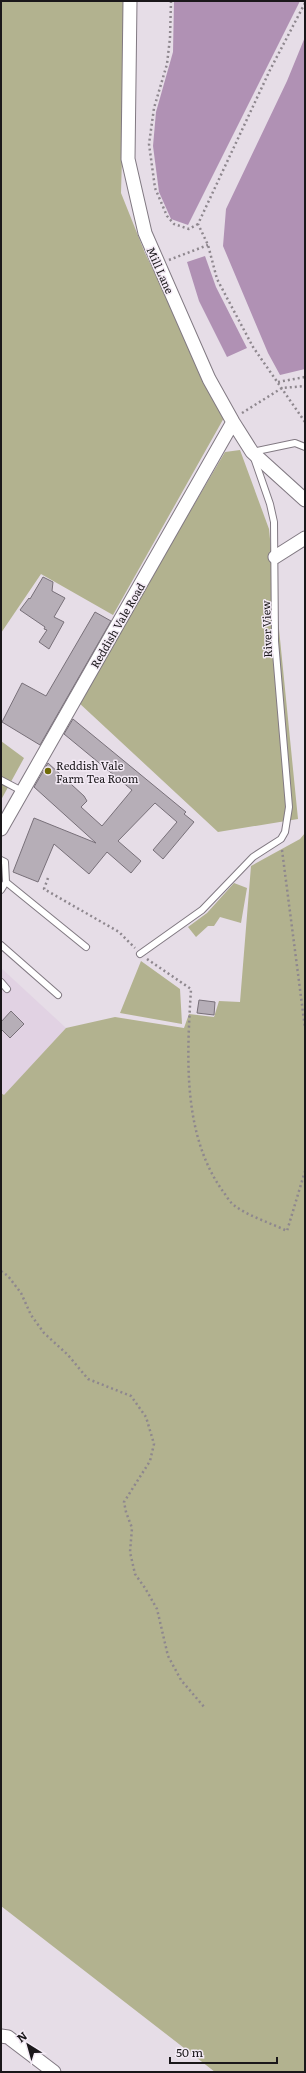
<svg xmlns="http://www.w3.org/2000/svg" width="306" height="2073" font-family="Literata,serif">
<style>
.built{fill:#e1d2e3}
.green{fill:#b2b28f}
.water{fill:#b091b4}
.building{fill:#b6aeb7;stroke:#787079}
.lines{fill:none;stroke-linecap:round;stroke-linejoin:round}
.service-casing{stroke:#817982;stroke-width:8}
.minor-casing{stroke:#817982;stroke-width:15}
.path{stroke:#8e878e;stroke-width:2.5;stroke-dasharray:2 3;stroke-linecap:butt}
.service{stroke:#fff;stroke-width:6}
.minor{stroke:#fff;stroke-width:13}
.poi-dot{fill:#6f6b07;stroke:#f3eaf5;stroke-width:1.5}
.labels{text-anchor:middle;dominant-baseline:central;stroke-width:3;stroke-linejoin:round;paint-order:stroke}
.street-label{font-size:11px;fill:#1a171a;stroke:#f3eaf5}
.poi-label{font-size:11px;fill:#1a171a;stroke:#f3eaf5;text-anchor:start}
</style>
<rect width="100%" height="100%" fill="#e6dde7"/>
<path class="built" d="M1 968 66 1028 4 1096 1 1092Z"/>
<path class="green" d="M1 1H124L125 50 121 193 145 253 225 416 113 615 41 574 1 633Z
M240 450 269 529 298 819 218 832 78 702 225 452Z
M1 741 24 758 1 800Z
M305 833V2072H215L1 1906V1093L4 1095 66 1028 115 1017 184 1028 189 1014 214 1017 219 1001 240 1002 251 866 300 839Z
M234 883 247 888 241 923 220 917 214 926H208L196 937 188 927 207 913Z
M141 961 180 989 182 1024 120 1013Z"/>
<path class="water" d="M174 1H300L188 225 171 219 159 192 153 146 156 112 173 52Z
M305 37V369L280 375 268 353 223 246 226 209 287 81Z
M205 256 216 287 247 348 227 357 199 301 187 262Z"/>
<path class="building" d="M43 577 53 582 52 591 65 598 54 617 64 622 49 649 39 642 47 630 44 629 45 627 20 610 29 598 30 599Z
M95 612 111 621 40 745 2 722 22 683 46 696Z
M73 719 186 812 184 814 194 822 163 859 153 850 177 822 155 803 118 841 141 861 131 873 107 852 89 874 54 844 38 882 13 872 34 818 96 843 34 787 48 763 84 796 87 801 81 807 102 826 132 790 64 734Z
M199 1000 215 1002 214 1015 197 1013Z
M11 1011 24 1024 10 1038 1 1029V1022Z"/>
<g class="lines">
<defs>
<path id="service" d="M1 780 22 791
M1 860 5 862 6 882 86 947
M1 890 6 882
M1 945 58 995
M140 954 202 910 253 857 281 839 285 832 289 807 275 641 274 522 270 504 252 452 295 443 305 447
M1 982 7 989"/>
<path id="minor" d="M130 1 128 159 145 233 209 379 233 422 252 452 305 500
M275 557 305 538
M1 829 233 422
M1 2036 8 2037 54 2072"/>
</defs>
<use href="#service" class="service-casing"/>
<use href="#minor" class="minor-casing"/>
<path class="path" d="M171 1 170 38 167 64 154 108 149 144 155 188 167 216 174 224 189 229 198 224
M305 3 270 70 198 224 208 245 217 279 253 347 305 422
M169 260 208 245
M278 382 305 377
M242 413 282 388 305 386
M282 850 305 1028
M48 878 44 889 119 932 135 948
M147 959 191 989C187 1055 182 1133 222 1190 226 1195 230 1203 235 1206 250 1217 271 1223 287 1231L305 1171
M1 1271 8 1276 21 1293 31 1315 44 1333 68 1355 88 1379 131 1396 146 1417 154 1444 150 1461 124 1502 126 1512 132 1528 130 1552 135 1574 145 1588 157 1609 168 1656 181 1680 205 1708"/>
<use href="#service" class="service"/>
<use href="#minor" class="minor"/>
</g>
<circle class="poi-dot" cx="48" cy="771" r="4"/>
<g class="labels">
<g class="street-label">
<text transform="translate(161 270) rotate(66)">Mill Lane</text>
<text transform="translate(117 625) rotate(-60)">Reddish Vale Road</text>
<text transform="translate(266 629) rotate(-92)">River View</text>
</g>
<g class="poi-label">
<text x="56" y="765">Reddish Vale<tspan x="56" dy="13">Farm Tea Room</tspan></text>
</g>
</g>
<rect width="306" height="2073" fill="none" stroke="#1a171a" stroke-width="4"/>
<g transform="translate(28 2045) rotate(323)" stroke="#f3eaf5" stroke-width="3" paint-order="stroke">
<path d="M0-3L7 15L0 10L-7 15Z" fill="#1a171a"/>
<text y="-6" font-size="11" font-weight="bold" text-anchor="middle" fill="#1a171a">N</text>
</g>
<path d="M170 2057v6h107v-6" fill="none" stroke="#1a171a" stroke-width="2"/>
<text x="176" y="2057" font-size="12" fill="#1a171a" stroke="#f3eaf5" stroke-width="3" paint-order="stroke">50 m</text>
</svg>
